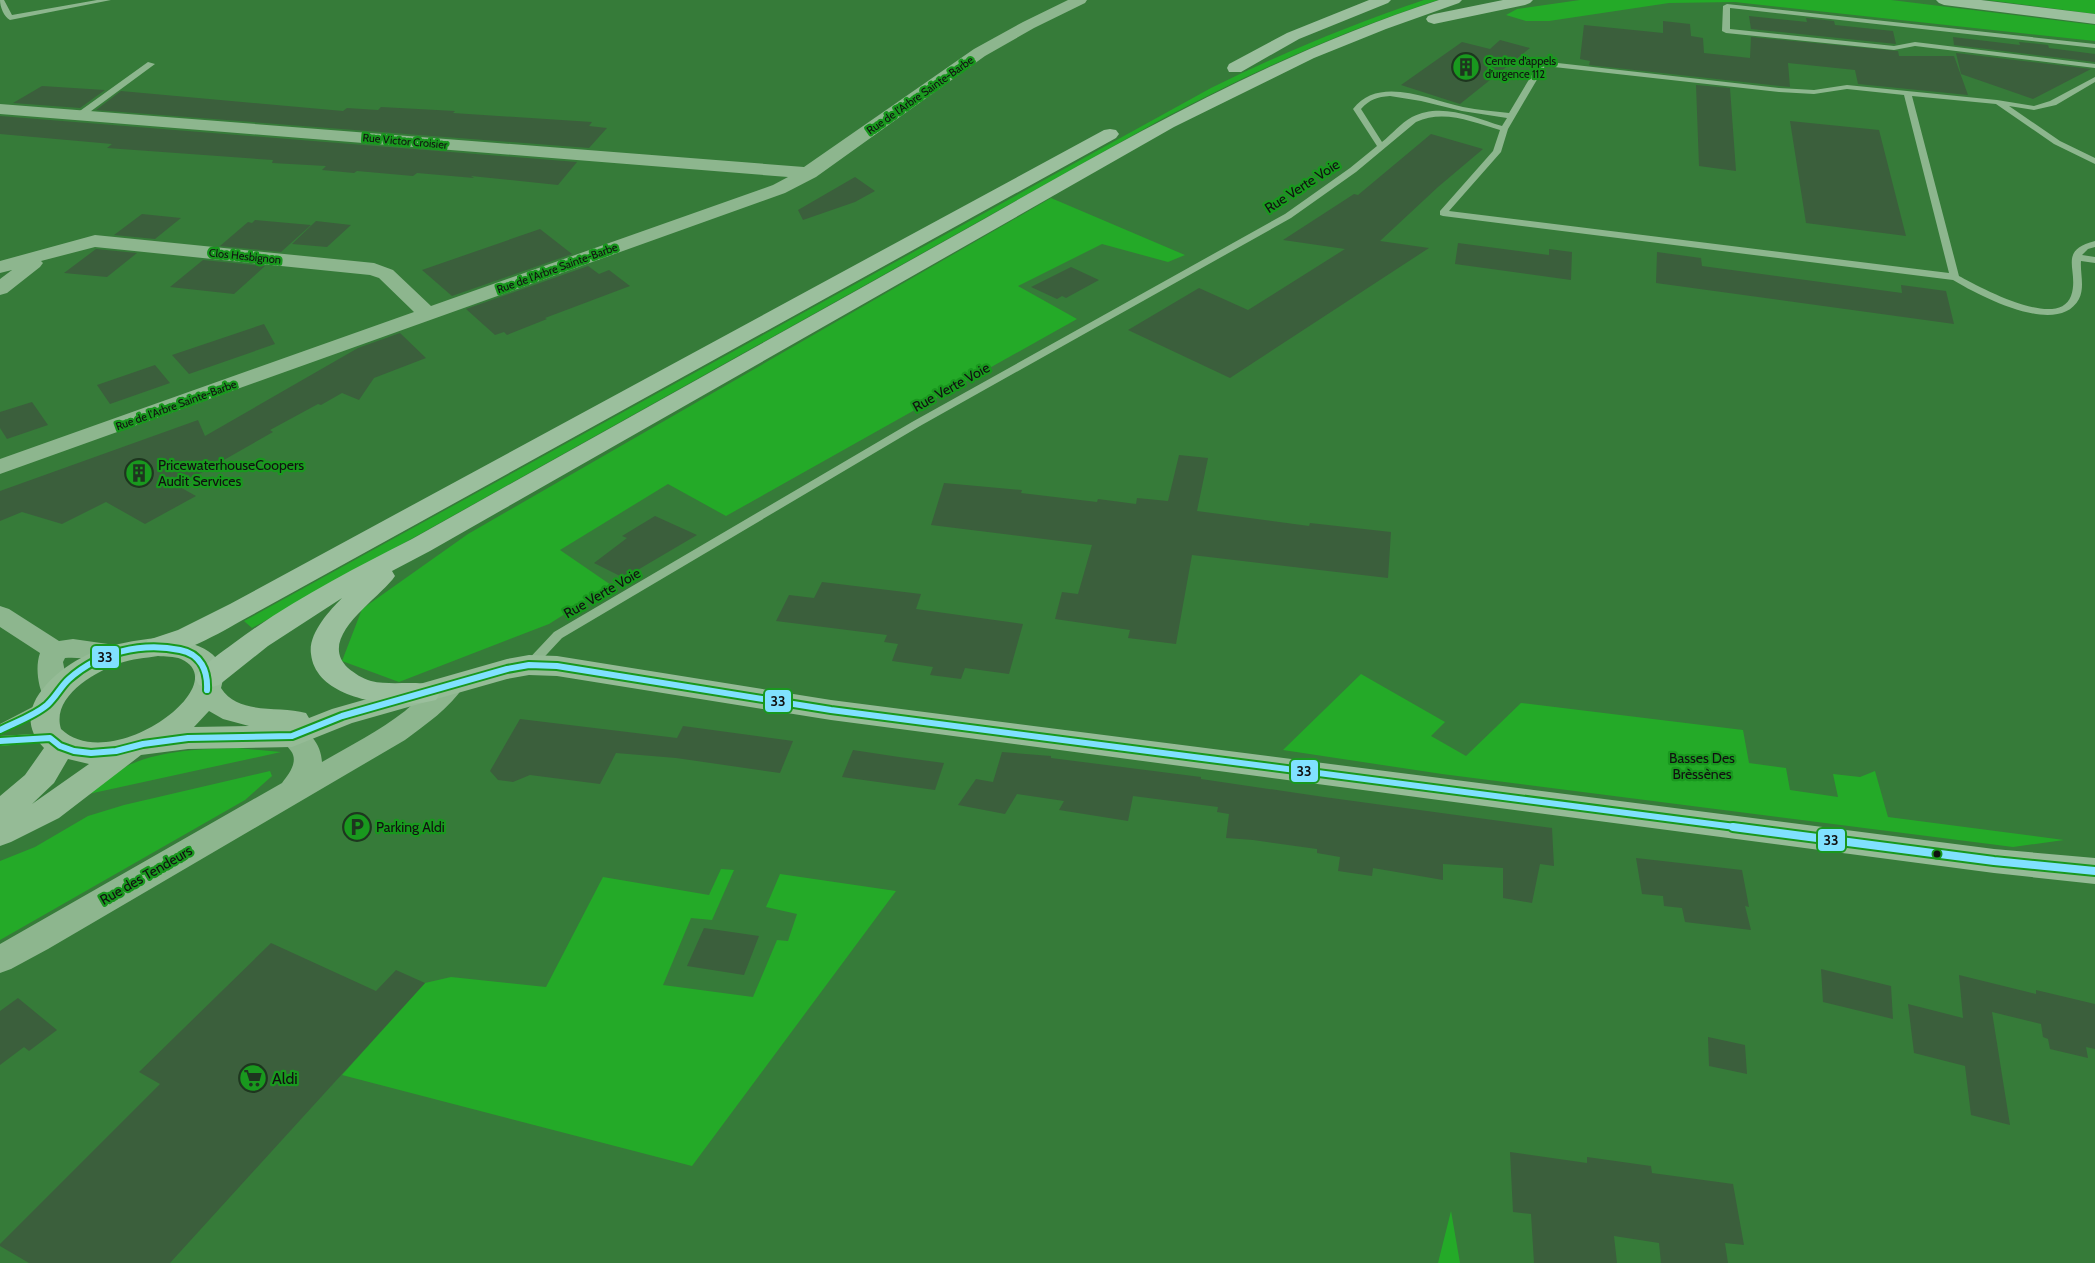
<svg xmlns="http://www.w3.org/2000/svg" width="2095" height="1263" font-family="Cabin,sans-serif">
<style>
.green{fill:#24aa28}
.building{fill:#3b5f3c}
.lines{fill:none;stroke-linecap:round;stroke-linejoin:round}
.lane{fill:#8db68e;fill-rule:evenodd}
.street{fill:#8db68e;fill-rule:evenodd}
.secondary{fill:#95bb96;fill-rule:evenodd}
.highway{fill:#9bbf9d;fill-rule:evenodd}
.bus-1-far1-casing{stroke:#19981e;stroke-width:10}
.bus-1-casing{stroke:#19981e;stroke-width:12}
.bus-1-far1{stroke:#80e1ff;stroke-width:6}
.bus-1{stroke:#80e1ff;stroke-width:8}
.bus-dot{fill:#111;stroke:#19981e;stroke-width:2}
.labels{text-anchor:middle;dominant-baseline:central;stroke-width:4.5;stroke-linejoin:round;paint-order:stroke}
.far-poi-label{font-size:11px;fill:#111;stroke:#19981e;text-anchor:start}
.far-street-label{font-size:11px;fill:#111;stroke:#19981e}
.street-label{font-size:14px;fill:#111;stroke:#19981e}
.poi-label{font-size:14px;fill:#111;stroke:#19981e;text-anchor:start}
.park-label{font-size:14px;fill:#111;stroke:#19981e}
.near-poi-label{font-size:16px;fill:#111;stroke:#19981e;text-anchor:start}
.line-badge{stroke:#19981e;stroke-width:2}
.pale-badge-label{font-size:14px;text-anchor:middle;font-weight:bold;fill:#111}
</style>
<rect width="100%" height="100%" fill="#367b39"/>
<path class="green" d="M1424 0H1438C1342 31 1252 72 1162 119L252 628 244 621 1211 88C1280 54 1350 25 1424 0Z
M1580 0H1891L2095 25V41L1735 2 1669 3 1549 21H1526L1506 15 1517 9Z
M1987 0H2095V14Z
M1051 198 1185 255 1168 262 1102 244 1018 286 1077 319 726 516 668 484 560 550 611 585 549 624 399 682 342 661 362 609 468 534Z
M1361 674 1445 722 1431 736 1466 756 1521 703 1743 730 1749 763 1786 768 1790 790 1838 797 1833 774 1860 777 1875 771 1888 817 2064 840 2013 847 1442 774 1283 750Z
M238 748 281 752 84 795C98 786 111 774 125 767 159 750 201 749 238 748Z
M270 771 272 776 245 800 0 940V861L35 847 88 816 124 805Z
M721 869 734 870 712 920 691 918 663 985 753 997 777 940 788 941 797 914 766 907 780 874 896 891 692 1166 342 1075 425 983 451 977 546 987 603 877 709 895Z
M1451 1211 1460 1263H1438Z"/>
<path class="building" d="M1749 16 1807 22 1806 18 1834 21 1835 25 1893 31 1896 44 1751 29Z
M1663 21 1690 24 1691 36 1703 38 1704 53 1750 58 1751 37 1898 51 1899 56H1954L1968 95 1858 84 1855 70 1788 63 1790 87 1589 65 1590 61 1580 59 1584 25 1663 33Z
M1953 37 2020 45 2019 42 2048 45 2049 48 2095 54V62L1954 45Z
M1500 40 1530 48 1460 104 1401 85 1462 42 1490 49Z
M1956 53 2091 69 2033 99 1961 74Z
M1696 85 1730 88 1736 171 1699 166Z
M42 86 105 90 80 108 13 103Z
M121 91 343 111 347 108 378 110 381 107 455 111 453 113 592 122 589 126 607 128 589 148 96 110Z
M0 116 577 162 558 185 471 176 474 178 417 173 413 176 357 171 354 173 322 170 326 166 272 163 273 160 107 148 112 144 0 134Z
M1790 121 1879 130 1906 236 1806 223Z
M1431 134 1483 149 1438 187 1380 241 1429 248 1230 378 1128 330 1199 288 1248 310 1345 249 1283 240 1354 194 1358 195Z
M855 177 875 191 855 202 803 220 798 210Z
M142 214 181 218 155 239 114 235Z
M255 220 311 225 281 252 220 246 248 222 252 223Z
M316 221 351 225 327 247 292 244Z
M540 229 572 254 452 296 422 270Z
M1458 243 1549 255V249L1572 252 1571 280 1455 264Z
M96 249 137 253 107 277 64 273Z
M1657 252 1701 258 1702 266 1902 293 1901 285 1946 291 1954 324 1656 283Z
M203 260 265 266 234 294 170 287Z
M588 266 599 274 609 270 630 286 545 318 547 319 507 335 504 332 495 335 466 309Z
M1071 267 1099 280 1066 298 1062 296 1057 299 1031 287Z
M264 324 275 344 189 374 172 355Z
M400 333 426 358 374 378 359 400 342 393 321 405 318 404 270 430 273 432 178 486 196 496 145 524 106 502 62 524 22 512 0 521V491L198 420 205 436 358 348Z
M155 365 170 383 110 404 97 385Z
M32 402 48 425 7 439 0 428V412Z
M1179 455 1208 458 1197 511 1309 526 1310 523 1391 532 1388 578 1192 555 1176 644 1128 638 1130 630 1055 619 1062 592 1078 594 1092 545 931 525 944 483 1022 490 1021 493 1097 502 1098 499 1136 504 1137 498 1168 501Z
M655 516 697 535 624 578 594 563 627 538 622 536Z
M822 582 921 594 916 609 1023 624 1009 674 965 668 961 679 930 675 933 667 892 661 898 644 884 642 887 635 776 621 789 595 814 598Z
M520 719 677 738 683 726 793 741 780 773 676 758 616 753 600 784 530 775 513 782 498 780 490 771Z
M853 750 899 757 944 763 935 790 842 777Z
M1002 752 1051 756V758L1201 777V779L1324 797 1552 828 1554 866 1540 864 1532 903 1503 898V868L1443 864V880L1373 868 1372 876 1338 871 1340 857 1317 853V849L1253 840 1226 838 1229 814 1217 812 1218 807 1133 796 1128 821 1059 810 1064 801 1017 794 1005 814 958 805 976 779 993 782Z
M1636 858 1742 870 1749 907 1745 906 1751 930 1685 922 1682 908 1664 906 1663 896 1642 894Z
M704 928 759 936 744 975 687 966Z
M271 943 376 991 396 970 425 983 170 1263H29L0 1246V1244L160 1084 139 1072Z
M1821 969 1891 986 1893 1019 1823 1002Z
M1959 975 2036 994V990L2095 1004V1049L2086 1047 2088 1058 2050 1049 2048 1039 2043 1037 2041 1024 1992 1012 2010 1125 1971 1115 1965 1066 1914 1053 1908 1004 1963 1018Z
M18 998 57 1030 29 1051 24 1047 0 1065V1011Z
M1708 1037 1745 1045 1747 1074 1709 1066Z
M1510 1152 1587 1163V1157L1651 1166 1652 1173 1733 1184 1744 1245 1725 1243 1728 1263H1661L1659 1243 1614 1236 1617 1263H1534L1531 1214 1513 1212Z"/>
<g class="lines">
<path class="lane" d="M0 0H4L12 15 97 0H111L10 20C4 17 0 7 0 0Z
M1727 4 2095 44V48L1730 8V29L1894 46 1915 42 2095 64V68L1915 46 1894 50 1726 33 1722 31 1723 6Z
M1540 61 1779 88 1814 90 1847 85 1997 100 2034 106 2050 101 2095 77V82L2056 105 2034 110 2009 106 2060 141 2095 158V164L2054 144 1996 104 1912 96 1959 276C1978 286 2058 331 2071 296 2080 270 2056 251 2095 241V247L2088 249 2082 255 2095 257V263L2081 261C2080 273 2085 287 2079 299 2058 338 1978 295 1953 280L1443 216 1440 215V211L1493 151 1500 130C1472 122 1444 109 1416 122L1356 172 1291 218 920 426 562 638 534 668 529 669 523 665 554 632 912 422 1285 214 1350 168 1377 146 1353 109C1379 75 1429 100 1463 107 1478 110 1494 111 1509 113ZM1545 66 1779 92 1814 94 1847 89 1904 95 1949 273 1449 211 1501 152 1508 129ZM1390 96 1421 101 1462 111 1507 118 1502 126C1473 117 1441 102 1412 117 1401 123 1392 134 1382 142L1361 109C1370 99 1377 97 1390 96Z
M148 62 155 64 83 117H77V113Z
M46 700 51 702 53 705 51 708 0 735V724Z
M50 733 55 735 57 738 55 741 0 746V736Z"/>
<path class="street" d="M1068 0H1087L1085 3 1034 28 985 56 816 177 785 193 0 474V459L414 312 379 278 370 275 95 247 41 261 43 263 40 267 7 293 0 295V279L12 270 0 273V261L95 235 374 263 393 270 431 306 773 185 788 177 0 114V104L804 167 974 49 1023 22Z
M0 606 9 609 59 641 73 639 129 647 133 653 129 659C108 665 86 656 65 658L63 662 69 693 65 700 55 703 45 700C38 687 35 667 40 653L0 627Z
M450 677 460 679 464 686C450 708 425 725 405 740L48 949 11 969 0 973V944L282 783C288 775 299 762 291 751 287 745 282 742 278 736L282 729C303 722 321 740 322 762 350 746 379 731 405 711 419 700 432 682 450 677Z"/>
<path class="secondary" d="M158 638C185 639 233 649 221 688 239 716 279 705 306 713L309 718 332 709 507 659 529 655 557 656 831 700 1994 849 2095 858V884L1994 873 831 720 557 676 529 675 507 679 352 723 292 747 188 749 141 755 59 818 11 842 0 846V796L25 775 44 748C6 710 57 668 91 653 112 644 135 640 158 638ZM158 656C165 657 174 656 181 659 237 684 111 777 61 729 51 697 94 672 120 663 132 659 145 658 158 656ZM209 711 223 719 249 726 194 727ZM68 759 89 764 32 804 54 783Z"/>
<path class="highway" d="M1369 0H1391L1388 3 1299 39 1241 72H1229L1227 68 1229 64 1287 33Z
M1439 0H1462L1459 3 1386 29 1314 58 1174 127 430 551 392 571 395 576C381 598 315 637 348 668 354 673 363 679 371 681 392 686 415 680 436 686L440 693 436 700C400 710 316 702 311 654 308 634 329 611 342 598L268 646 219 685 209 688 199 685 195 678C204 663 221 653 234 643 289 602 351 570 412 539 592 438 772 338 952 237 1110 148 1265 56 1439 0Z
M1503 0H1533L1530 3 1525 5 1434 24 1428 22 1426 19 1428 16 1434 14Z
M1936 0H1981L2095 14V24L1944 5 1939 3Z
M1110 129 1116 130 1119 134 1116 138 250 616C224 630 176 661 148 654L144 647 148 640 178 630 230 604 1104 130Z"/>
<defs>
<path id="bus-1-far1" d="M0 730C16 722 34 716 47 705 56 697 61 686 69 679 99 652 142 642 180 650 201 654 208 671 207 690
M0 741 50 738 60 746 74 751 91 753 116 751 143 744 188 738 292 736 342 716 507 669 529 665 557 666 831 710 1743 828"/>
<path id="bus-1" d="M1733 827 1994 861 2095 871"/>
</defs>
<use href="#bus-1-far1" class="bus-1-far1-casing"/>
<use href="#bus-1" class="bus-1-casing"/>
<use href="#bus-1-far1" class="bus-1-far1"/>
<use href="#bus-1" class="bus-1"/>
</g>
<defs>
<symbol id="building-ring" viewBox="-11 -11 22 22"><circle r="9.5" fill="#19981e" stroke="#1e361f" stroke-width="1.5"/><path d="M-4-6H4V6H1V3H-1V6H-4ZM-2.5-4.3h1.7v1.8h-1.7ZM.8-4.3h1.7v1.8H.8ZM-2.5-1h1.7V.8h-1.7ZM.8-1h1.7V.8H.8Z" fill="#1e361f"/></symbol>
<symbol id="parking-ring" viewBox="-11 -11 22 22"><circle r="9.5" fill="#19981e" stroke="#1e361f" stroke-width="1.5"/><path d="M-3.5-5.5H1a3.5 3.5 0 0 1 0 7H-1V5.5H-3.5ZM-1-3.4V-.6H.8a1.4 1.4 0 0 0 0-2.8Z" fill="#1e361f"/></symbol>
<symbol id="supermarket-ring" viewBox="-11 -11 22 22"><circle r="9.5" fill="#19981e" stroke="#1e361f" stroke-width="1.5"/><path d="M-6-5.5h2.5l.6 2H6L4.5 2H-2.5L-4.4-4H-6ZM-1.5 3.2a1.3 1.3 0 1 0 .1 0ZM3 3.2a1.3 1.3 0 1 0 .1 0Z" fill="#1e361f"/></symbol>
</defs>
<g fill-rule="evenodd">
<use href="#building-ring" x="1450" y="51" width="32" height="32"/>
<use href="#building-ring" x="123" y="457" width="32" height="32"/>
<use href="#parking-ring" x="341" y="811" width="32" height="32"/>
<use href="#supermarket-ring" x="237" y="1062" width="32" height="32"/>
</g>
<circle class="bus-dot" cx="1937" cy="854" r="4.5"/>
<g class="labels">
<g class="far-poi-label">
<text x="1485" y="61">Centre d’appels<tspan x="1485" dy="13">d’urgence 112</tspan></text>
</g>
<g class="far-street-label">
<text transform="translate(920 95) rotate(-35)">Rue de l'Arbre Sainte-Barbe</text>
<text transform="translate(405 141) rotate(5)">Rue Victor Croisier</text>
<text transform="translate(245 256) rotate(6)">Clos Hesbignon</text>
<text transform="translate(557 268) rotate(-20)">Rue de l'Arbre Sainte-Barbe</text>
<text transform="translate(176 405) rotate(-20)">Rue de l'Arbre Sainte-Barbe</text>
</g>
<g class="street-label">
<text transform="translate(1302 186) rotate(-33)">Rue Verte Voie</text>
<text transform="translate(951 387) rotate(-29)">Rue Verte Voie</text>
<text transform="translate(602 593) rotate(-30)">Rue Verte Voie</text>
<text transform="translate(146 875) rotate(-30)">Rue des Tendeurs</text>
</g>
<g class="poi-label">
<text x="158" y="465">PricewaterhouseCoopers<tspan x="158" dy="16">Audit Services</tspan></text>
<text x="376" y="827">Parking Aldi</text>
</g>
<g class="park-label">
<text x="1702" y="758">Basses Des<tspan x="1702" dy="16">Brèssènes</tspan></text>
</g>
<g class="near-poi-label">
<text x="272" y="1078">Aldi</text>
</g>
</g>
<g class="line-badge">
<rect x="91" y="645" width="29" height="24" rx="5" fill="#80e1ff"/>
<rect x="764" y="689" width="28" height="24" rx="5" fill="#80e1ff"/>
<rect x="1290" y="759" width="29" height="24" rx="5" fill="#80e1ff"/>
<rect x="1817" y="828" width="29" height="24" rx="5" fill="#80e1ff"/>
</g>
<g class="pale-badge-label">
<text x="105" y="662">33</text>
<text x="778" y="706">33</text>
<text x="1304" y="776">33</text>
<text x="1831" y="845">33</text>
</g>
</svg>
